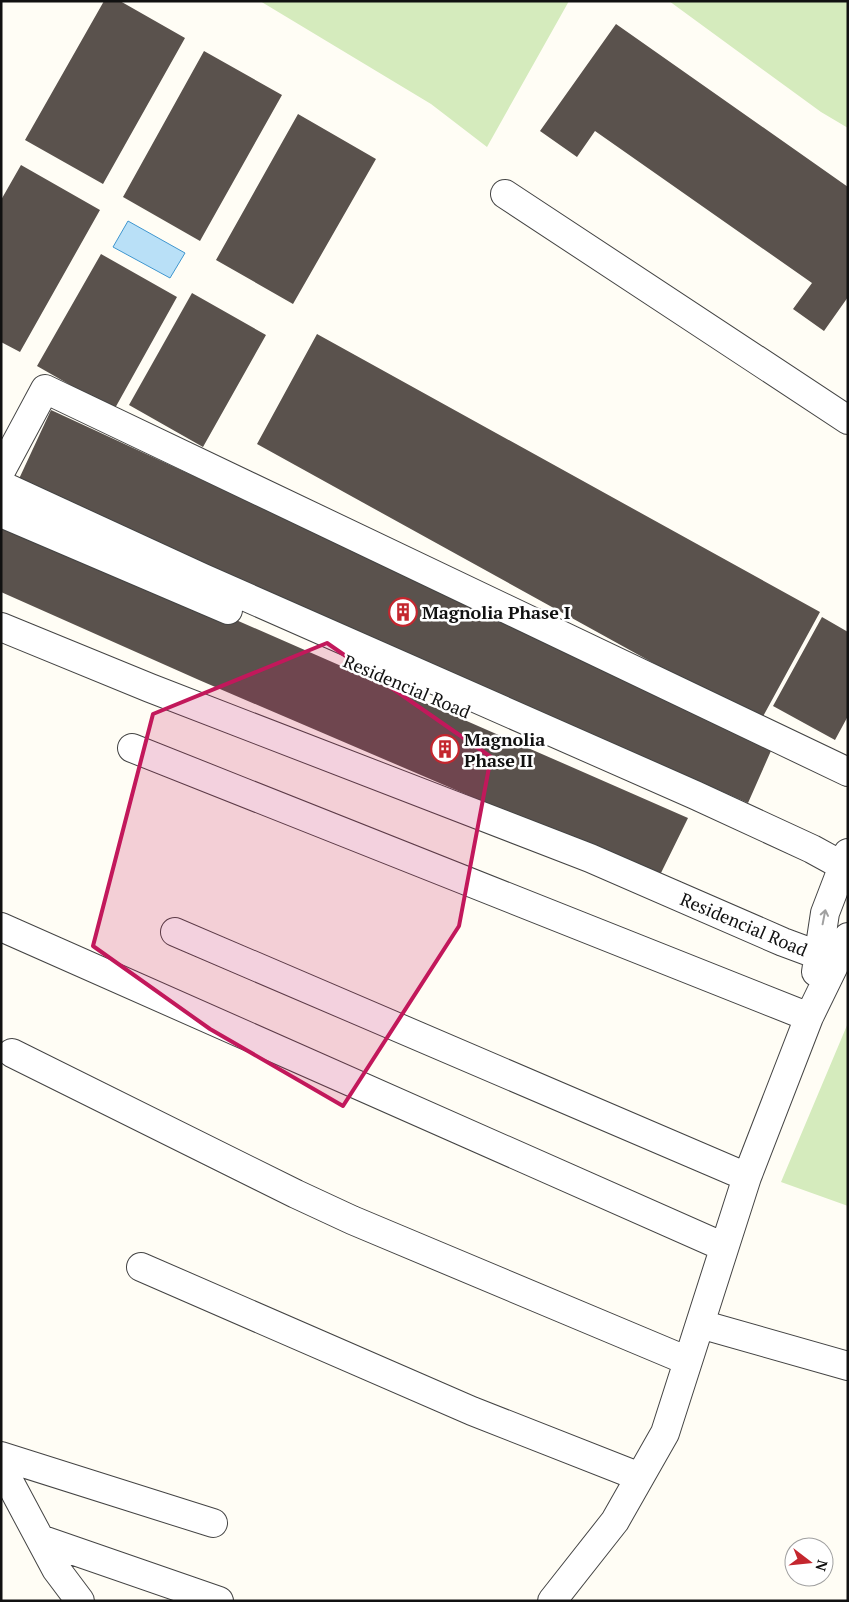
<svg xmlns="http://www.w3.org/2000/svg" width="849" height="1602" font-family="'PT Serif',serif">
<style>
.green{fill:#d5ebbd}
.water{fill:#b9e0f7;stroke:#3f96cf}
.building{fill:#5a524d}
.lines{fill:none;stroke-linecap:round;stroke-linejoin:round}
.minor-casing{stroke:#444;stroke-width:30}
.minor{stroke:#fff;stroke-width:28}
.oneway{stroke:#a0a0a0}
.marked{fill:#c2185b;fill-opacity:0.2;stroke:#c2185b;stroke-width:4;stroke-linejoin:round}
.labels{text-anchor:middle;dominant-baseline:central;stroke-width:5;stroke-linejoin:round;paint-order:stroke}
.poi-label{font-size:18px;font-weight:bold;fill:#111;stroke:#fff;text-anchor:start}
.street-label{font-size:18px;fill:#111;stroke:#fff}
</style>
<rect width="100%" height="100%" fill="#fffdf5"/>
<path class="green" d="M260 1H569L487 147 431 104Z
M669 1H848V128L821 112Z
M848 1023V1206L781 1182Z"/>
<path class="water" d="M128 221 185 253 170 278 113 247Z"/>
<path class="building" d="M104 1H120L185 38 103 184 25 140Z
M616 24 848 187V297L824 331 793 309 812 283 595 131 577 157 540 131Z
M204 51 282 95 200 241 123 197Z
M298 114 376 159 293 304 216 260Z
M21 165 100 210 20 352 1 342V200Z
M101 254 177 297 114 410 37 366Z
M192 293 266 335 203 447 129 405Z
M317 334 820 612 760 722 257 444Z
M51 410 774 744 748 803 18 481Z
M1 517 688 818 659 877 199 680 1 592Z
M822 617 848 632V716L835 740 773 706Z"/>
<g class="lines">
<defs>
<path id="minor" d="M505 194 848 420
M1 471 45 389 848 772
M1 485 203 578 695 795 812 849 843 866
M1 513 228 610
M1 627 150 688 590 858 783 942 818 955
M132 748 809 1017
M1 927 724 1247
M175 932 747 1177
M816 972 825 913 848 853
M12 1053 296 1194 352 1220 688 1361
M141 1267 472 1411 640 1477
M700 1324 848 1366
M1 1456 213 1523
M1 1466 56 1569 80 1601
M40 1539 219 1601
M552 1601 615 1521 665 1433 747 1177 809 1017 848 937"/>
</defs>
<use href="#minor" class="minor-casing"/>
<use href="#minor" class="minor"/>
</g>
<defs><path id="oneway-shaft" d="M-6 0H5M1.5-3L5.5 0L1.5 3" fill="none" stroke-width="1.6" stroke-linecap="round" stroke-linejoin="round" transform="scale(1.25)"/></defs>
<use class="oneway" href="#oneway-shaft" transform="translate(824 917) rotate(-79)"/>
<path class="marked" d="M327 643 491 757 459 926 343 1106 210 1029 93 946 153 714Z"/>
<defs>
<symbol id="building-ring" viewBox="-11 -11 22 22"><circle r="9.5" fill="#fff" stroke="#c4262e" stroke-width="1.5"/><path d="M-4-6H4V6H1V3H-1V6H-4ZM-2.5-4.3h1.7v1.8h-1.7ZM.8-4.3h1.7v1.8H.8ZM-2.5-1h1.7V.8h-1.7ZM.8-1h1.7V.8H.8Z" fill="#c4262e"/></symbol>
</defs>
<g fill-rule="evenodd">
<use href="#building-ring" x="387" y="596" width="32" height="32"/>
<use href="#building-ring" x="429" y="733" width="32" height="32"/>
</g>
<g class="labels">
<g class="poi-label">
<text x="422" y="612">Magnolia Phase I</text>
<text x="464" y="739">Magnolia<tspan x="464" dy="21">Phase II</tspan></text>
</g>
<g class="street-label">
<text transform="translate(407 686) rotate(23)">Residencial Road</text>
<text transform="translate(744 924) rotate(23)">Residencial Road</text>
</g>
</g>
<rect width="849" height="1602" fill="none" stroke="#111111" stroke-width="5"/>
<g transform="translate(809 1562) rotate(106)"><circle r="24" fill="#ffffff" stroke="#a0a0a0"/>
<path d="M0-4L9 19L0 12L-9 19Z" fill="#c4262e"/>
<text y="-8" font-size="14" font-weight="bold" text-anchor="middle" fill="#111111">N</text>
</g>
</svg>
